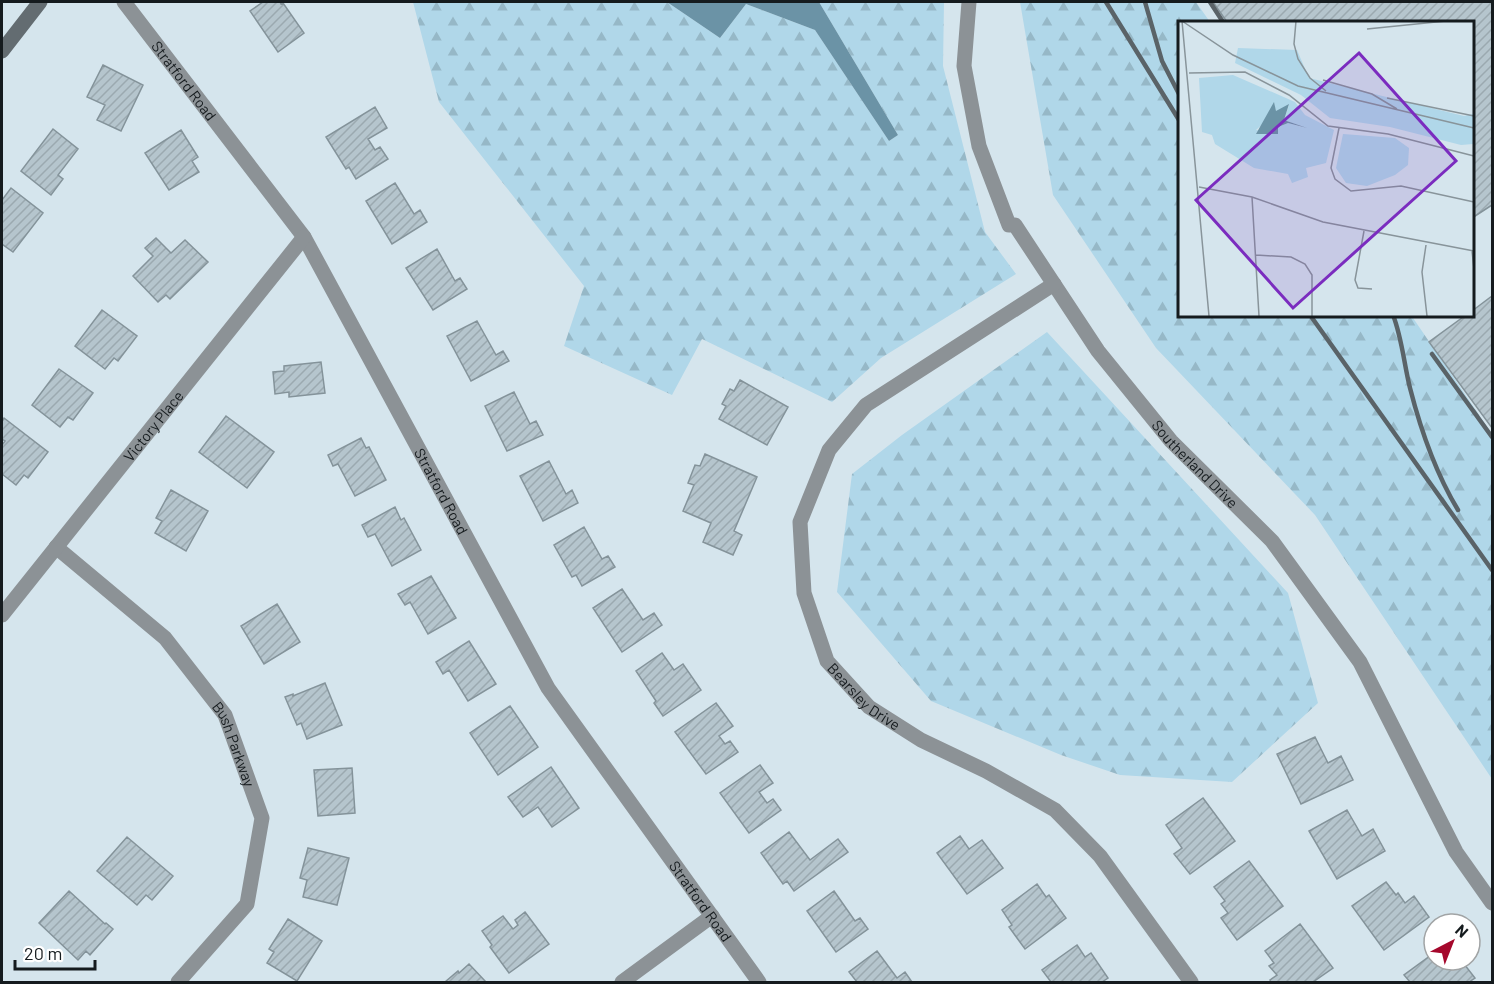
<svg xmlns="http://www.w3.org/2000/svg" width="1494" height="984" font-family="Barlow,sans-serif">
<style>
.forest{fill:url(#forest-firs)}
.water{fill:#6b93a6}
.building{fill:url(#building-hatch);stroke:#84939a;stroke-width:1.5}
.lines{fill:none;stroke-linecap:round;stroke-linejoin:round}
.minor{stroke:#8c9296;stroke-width:15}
.secondary{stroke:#636c71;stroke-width:15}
.rail{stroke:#5a6368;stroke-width:4.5}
.labels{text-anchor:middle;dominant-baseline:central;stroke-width:6;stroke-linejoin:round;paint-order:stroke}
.street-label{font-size:15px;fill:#151b1e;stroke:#fff}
.inset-road{fill:none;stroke:#88949a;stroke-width:1.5}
.view{fill:#7b2cbf;fill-opacity:0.15;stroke:#7b2cbf;stroke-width:3}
.inset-edge{fill:none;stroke:#151b1e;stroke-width:3}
</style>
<defs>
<pattern id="forest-firs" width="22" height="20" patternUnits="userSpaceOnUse" patternTransform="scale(1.5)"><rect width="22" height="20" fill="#b0d7e9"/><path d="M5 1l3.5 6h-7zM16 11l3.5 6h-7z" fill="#96b8c7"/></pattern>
<pattern id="building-hatch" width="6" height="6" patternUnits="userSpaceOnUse" patternTransform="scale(1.5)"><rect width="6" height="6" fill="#b5c5cd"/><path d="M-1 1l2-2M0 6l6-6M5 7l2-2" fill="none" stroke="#9ba9b0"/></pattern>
</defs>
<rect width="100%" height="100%" fill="#d5e5ed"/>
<path class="forest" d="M413 2H667L720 38 746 4 815 30 889 141 898 135 819 2H944L943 66 985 232 1016 274 881 358 832 402 702 339 672 395 564 346 584 286 439 102Z
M1020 2H1196L1210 22H1179V315H1411L1492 434V779L1315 515 1156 348 1053 195Z
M1047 332 1288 593 1318 703 1232 782 1120 775 1061 755 931 701 837 592 852 474 902 435Z"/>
<path class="water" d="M667 2H819L898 135 889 141 815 30 746 4 720 38Z"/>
<path class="building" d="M263 2H280L281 4 283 3 304 33 278 52 250 11Z
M1213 2H1492V205L1472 218V22H1227Z
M103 65 143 85 121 131 97 120 105 105 87 97Z
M375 107 387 128 368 139 375 150 380 147 388 159 356 179 349 167 346 169 326 137Z
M53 129 78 149 58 175 63 179 51 195 21 171Z
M181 130 198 157 192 161 199 172 169 190 145 153Z
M395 183 414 214 420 210 427 222 392 244 366 201Z
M11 188 43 213 13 252 2 244V200Z
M156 238 171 253 185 240 208 262 170 299 166 295 158 302 133 276 153 256 145 248Z
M437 249 455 281 460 278 467 289 433 310 406 268Z
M1492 296V428L1429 342 1466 315H1472V311Z
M102 310 137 336 118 361 114 358 105 369 75 346Z
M477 321 496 355 503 351 509 361 471 381 447 336Z
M321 362 325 393 289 397V392L275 394 273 372 284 371V366Z
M59 369 93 393 73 420 68 417 60 427 32 405Z
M740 380 788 407 767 445 719 419 726 406 722 404 730 389 734 391Z
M514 392 530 424 536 421 543 435 507 451 485 406Z
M226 416 274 452 247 488 199 452Z
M4 418 48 452 28 478 24 475 16 485 2 474V445L5 441 2 439V421Z
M361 438 366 448 369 447 386 480 355 496 338 464 333 466 328 455Z
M705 454 757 477 734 531 742 535 733 555 703 542 711 523 683 511 694 485 688 483 695 465 700 466Z
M549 461 566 494 572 490 578 503 543 521 520 476Z
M171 490 208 511 186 551 155 533 162 521 156 518Z
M395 507 401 520 404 518 421 550 392 566 375 534 368 537 362 525Z
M584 527 602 559 608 556 615 567 582 586 576 575 572 577 554 545Z
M431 576 456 618 428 634 410 602 405 605 398 594Z
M622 589 643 620 654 613 662 625 622 652 593 608Z
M277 604 300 642 264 664 241 626Z
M469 641 496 684 468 701 449 670 443 674 436 662Z
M662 653 674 670 683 664 701 690 663 716 654 703 656 701 636 671Z
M325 683 342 725 307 739 301 723 297 725 285 697 293 694V696Z
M716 703 733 726 719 736 725 744 730 741 738 752 706 774 675 732Z
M510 706 538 747 498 775 470 733Z
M1315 737 1328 763 1341 756 1353 780 1301 804 1277 754Z
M760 765 773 783 759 792 767 803 773 799 781 810 749 833 720 793Z
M551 767 579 808 552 827 538 807 523 817 508 797Z
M352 768 355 813 318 816 314 770Z
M1203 798 1235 841 1190 874 1174 854 1182 848 1166 825Z
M1347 810 1362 836 1373 829 1385 851 1337 879 1309 831Z
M789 832 810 860 838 839 848 852 794 891 787 881 783 884 761 853Z
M960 836 969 849 982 840 1003 868 967 894 937 853Z
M127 837 173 876 152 900 146 895 137 905 97 871Z
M308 848 349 858 337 905 303 897 307 880 300 878Z
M1249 861 1283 906 1237 940 1221 918 1228 913 1221 904 1225 901 1214 887Z
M1386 882 1396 895 1398 893 1405 903 1414 896 1429 917 1384 950 1352 906Z
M1037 884 1046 897 1049 895 1066 918 1025 949 1009 927 1012 925 1002 910Z
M69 891 105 924 106 923 113 929 90 955 86 951 78 960 39 923Z
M834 891 855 921 860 918 868 929 836 952 807 911Z
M525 912 549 944 509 973 490 947 492 945 482 931 503 916 513 929 518 925 515 920Z
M288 919 322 941 297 981 267 963 274 952 269 949Z
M1300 924 1333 968 1313 982H1271L1270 980 1277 975 1269 966 1274 963 1265 951Z
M1077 945 1085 957 1091 953 1108 978 1102 982H1051L1042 970Z
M877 951 897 978 905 972 912 982H857L849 972Z
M1434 953V960H1461L1475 978 1469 982H1410L1404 975Z
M469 964 486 982H445L458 971 459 973Z"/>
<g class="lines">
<g class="minor">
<path id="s1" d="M124 2 304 237 548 688 759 982"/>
<path id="s2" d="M969 2 964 66 979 146 1009 225H1015L1098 351 1171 441 1272 541 1360 662 1456 852 1492 903"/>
<path id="s3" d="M1054 284 866 405 829 450 800 522 804 593 827 661 869 707 921 740 986 771 1055 810 1100 856 1191 982"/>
<path id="s4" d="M56 547 165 638 225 715 262 818 247 904 178 982"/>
<path id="s5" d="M2 615 304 237"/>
<path d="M622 982 712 916"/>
</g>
<path class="secondary" d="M2 51 40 2"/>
<path class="rail" d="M1106 2 1179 120
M1145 2 1162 61 1179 94
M1210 2 1223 22
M1310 315 1492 570
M1393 315C1402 338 1404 364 1410 388 1421 431 1435 472 1458 510
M1432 354 1492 437"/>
</g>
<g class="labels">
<g class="street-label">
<text stroke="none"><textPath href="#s1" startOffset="99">Stratford Road</textPath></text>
<text stroke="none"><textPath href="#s5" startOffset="242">Victory Place</textPath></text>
<text stroke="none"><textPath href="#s2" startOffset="536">Southerland Drive</textPath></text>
<text stroke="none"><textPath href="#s1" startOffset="585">Stratford Road</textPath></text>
<text stroke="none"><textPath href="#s3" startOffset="554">Bearsley Drive</textPath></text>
<text stroke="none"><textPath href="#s4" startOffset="270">Bush Parkway</textPath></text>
<text stroke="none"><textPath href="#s1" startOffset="1071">Stratford Road</textPath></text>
</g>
</g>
<g transform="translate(1178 21)">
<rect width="296" height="296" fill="#d5e5ed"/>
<path d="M60 27 119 29 131 57 286 95 295 93V123L283 124 212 106 152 97 123 74 57 42ZM55 54 117 81 127 94 156 109 148 142 128 147 130 156 114 162 110 153 76 147 37 123 34 114 24 111 21 57ZM96 82 98 91 111 84 106 99 128 107 110 102 100 106V112L78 109 87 101ZM165 113 217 117 231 127 230 144 217 154 189 165 168 162 158 147Z" fill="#b0d7e9" fill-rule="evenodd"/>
<path d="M96 81 98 90 111 83 106 99 129 107 110 102 100 106V113H78Z" fill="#6b93a6"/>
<path class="inset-road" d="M4 0 31 295M4 0 55 34 120 65 296 107M118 0 116 23 120 38 132 57 148 70M189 8 268 0M11 52 67 51 111 74 150 105 210 113 296 135M145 59 194 73 219 88M209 77 296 95M161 107 153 147 157 158 173 170 223 165 296 181M21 166 74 176 145 201 296 230M74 176 81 295M186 210 177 259 180 267 194 268M248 224 244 251 249 295M294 230 296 248M78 234 113 236 127 243 134 254V295"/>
<path class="view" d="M181 32 278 140 115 287 18 179Z"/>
<rect width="296" height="296" class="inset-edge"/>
</g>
<rect width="1494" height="984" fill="none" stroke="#151b1e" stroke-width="6"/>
<g transform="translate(1452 942) rotate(42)"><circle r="28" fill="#ffffff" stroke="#a1a4a5" stroke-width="1.5"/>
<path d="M0-4.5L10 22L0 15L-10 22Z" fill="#a5082c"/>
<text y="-9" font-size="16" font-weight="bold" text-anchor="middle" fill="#151b1e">N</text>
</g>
<path d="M15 960v9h80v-9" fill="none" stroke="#151b1e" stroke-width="3"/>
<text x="24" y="960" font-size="18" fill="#151b1e" stroke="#ffffff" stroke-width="4.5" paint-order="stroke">20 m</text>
</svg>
